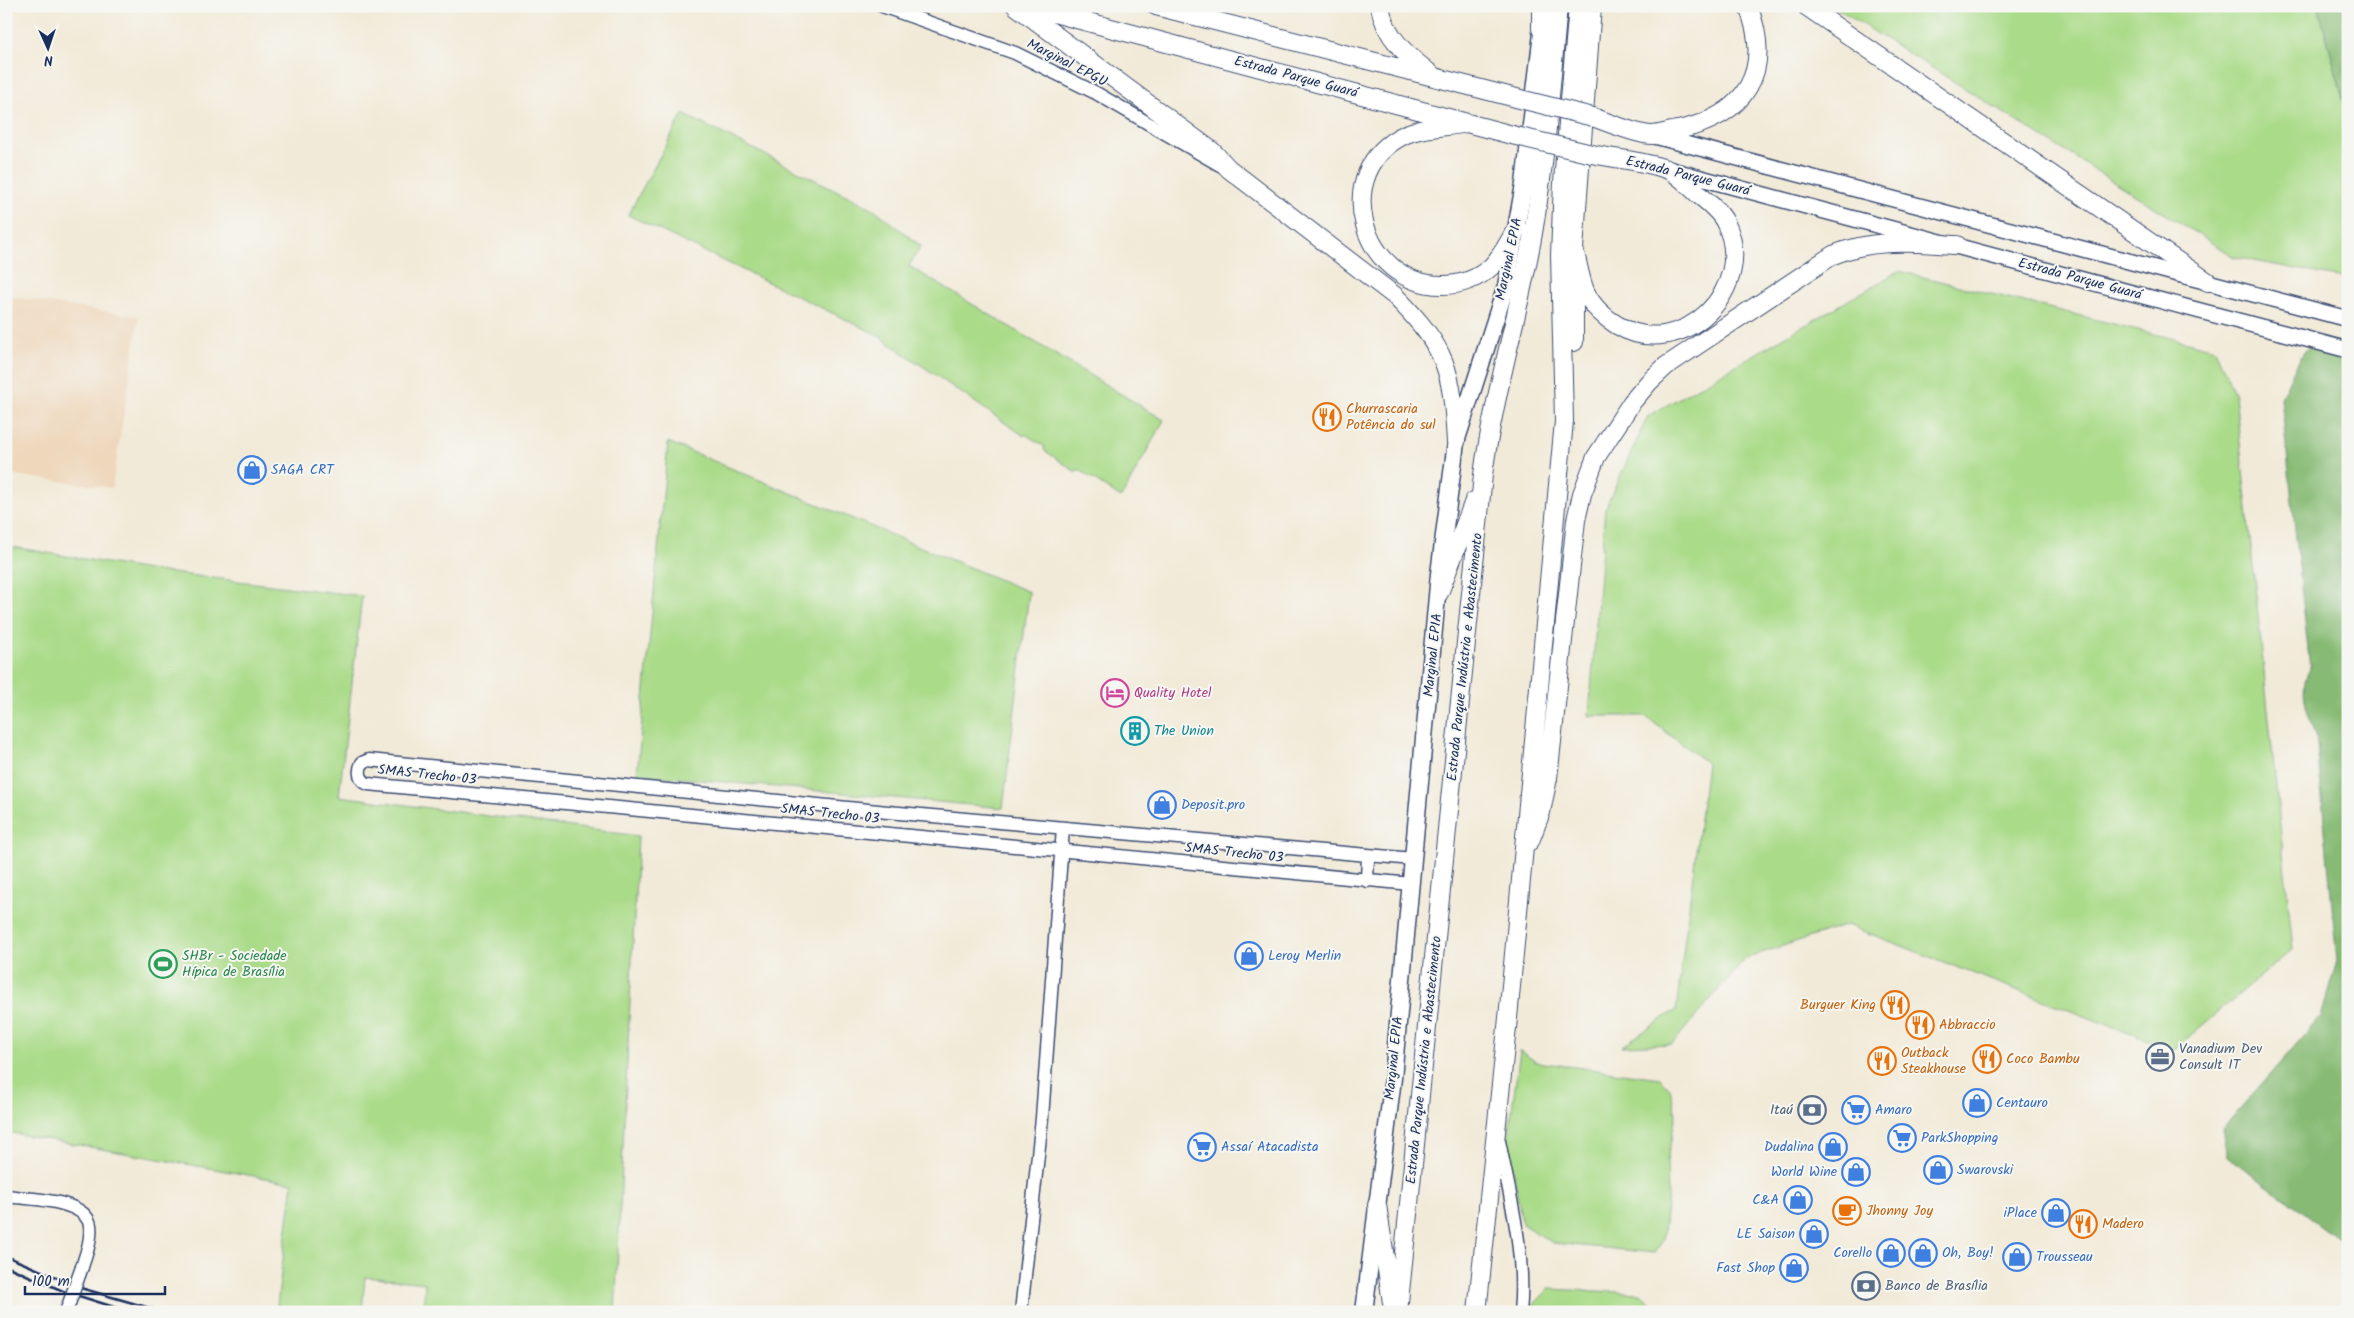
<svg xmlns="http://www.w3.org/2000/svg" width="2354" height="1318" font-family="Kalam,sans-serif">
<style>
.built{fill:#eed7bb}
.green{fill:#aadb89;stroke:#628574}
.forest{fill:#87bb75;stroke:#51756a}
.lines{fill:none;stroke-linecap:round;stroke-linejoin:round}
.tertiary-casing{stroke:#3b4b70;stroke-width:15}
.secondary-casing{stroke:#3b4b70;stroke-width:18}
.primary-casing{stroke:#3b4b70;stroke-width:19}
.trunk-casing{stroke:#3b4b70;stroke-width:20}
.tertiary{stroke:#fff;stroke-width:12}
.secondary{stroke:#fff;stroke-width:15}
.primary{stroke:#fff;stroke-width:16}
.trunk{stroke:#fff;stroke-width:18}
.rail{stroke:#1b2f5e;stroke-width:2.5}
.tertiary-bridge-casing{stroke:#3b4b70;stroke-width:15;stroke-linecap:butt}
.trunk-bridge-casing{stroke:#3b4b70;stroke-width:20;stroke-linecap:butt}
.tertiary-bridge{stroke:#fff;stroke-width:12}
.trunk-bridge{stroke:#fff;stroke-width:18}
.labels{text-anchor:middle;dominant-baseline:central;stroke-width:4;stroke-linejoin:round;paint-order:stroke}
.street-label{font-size:14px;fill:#1b2f5e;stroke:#f6f6f2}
.food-label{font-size:14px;fill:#c56008;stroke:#f6f6f2;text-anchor:start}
.shop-label{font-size:14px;fill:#366cbe;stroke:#f6f6f2;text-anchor:start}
.hotel-label{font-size:14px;fill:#b23c85;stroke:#f6f6f2;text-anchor:start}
.culture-label{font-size:14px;fill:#0d838f;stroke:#f6f6f2;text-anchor:start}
.leisure-label{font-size:14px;fill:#27864d;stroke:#f6f6f2;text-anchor:start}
.service-label{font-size:14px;fill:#4e5e75;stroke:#f6f6f2;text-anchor:start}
</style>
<rect width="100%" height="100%" fill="#f6f6f2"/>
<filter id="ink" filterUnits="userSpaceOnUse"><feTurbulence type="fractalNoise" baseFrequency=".02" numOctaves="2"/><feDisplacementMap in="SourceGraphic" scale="10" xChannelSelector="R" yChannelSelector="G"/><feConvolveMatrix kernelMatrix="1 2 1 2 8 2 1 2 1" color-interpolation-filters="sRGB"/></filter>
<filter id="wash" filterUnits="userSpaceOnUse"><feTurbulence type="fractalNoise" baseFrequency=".0096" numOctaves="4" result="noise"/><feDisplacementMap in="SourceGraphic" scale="20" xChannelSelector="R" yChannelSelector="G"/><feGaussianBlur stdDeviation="1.12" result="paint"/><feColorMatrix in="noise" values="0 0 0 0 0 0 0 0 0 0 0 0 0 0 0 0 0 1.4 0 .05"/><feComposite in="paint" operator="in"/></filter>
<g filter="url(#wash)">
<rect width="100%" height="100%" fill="#f2ead8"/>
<path class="built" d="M6 296 139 317 112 488 6 474Z"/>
<path class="green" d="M1833 6H2318L2348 116V279L2234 257Z
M683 114 874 209 921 246 909 266 1164 420 1121 498 1078 469 1076 472 1044 450 1045 447 1025 434 1024 436 876 334 628 215Z
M1899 271 2215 349 2235 395 2293 949 2173 1050 1847 925 1746 958 1672 1044 1622 1046 1676 1010 1707 763 1645 716H1589L1605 509 1648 416Z
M668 442 1029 592 1003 808 637 774Z
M6 546 155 571 362 596 339 796 638 836 615 1312H423L425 1283 365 1277 362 1312H276L293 1183 6 1132Z
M1520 1051 1536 1062 1660 1078 1670 1088 1676 1114 1667 1161 1668 1197 1663 1240 1654 1253 1553 1243 1522 1224 1508 1139Z
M1549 1289 1641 1293 1658 1312H1531L1532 1306Z"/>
<path class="forest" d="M2318 6H2348V116Z
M2309 346 2348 356V1246L2227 1156 2222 1129 2321 1016 2337 961 2316 733C2307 714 2298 688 2310 669L2281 398C2290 380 2296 361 2309 346Z"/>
</g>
<g filter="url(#ink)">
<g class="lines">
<defs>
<path id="tertiary" d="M882 6 1015 53 1096 93 1220 165
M1367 881 1368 856
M1411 884 368 784C359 780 358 771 362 763L369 760 888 812 1413 859
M1499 1141C1510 1197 1526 1255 1520 1312
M6 1196C28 1199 85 1199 90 1225 92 1239 86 1254 82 1267
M1021 1312 1042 1118 1063 828"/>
<path id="secondary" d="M1651 135 2348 319
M1671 170C1897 230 2122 291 2348 350"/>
<path id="primary" d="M1364 1312 1393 1078 1439 574 1456 442 1506 286 1524 184 1544 16"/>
<path id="trunk" d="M1016 6 1212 151 1229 169 1395 296C1447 349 1452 369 1456 442
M1028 6 1512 135
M1156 6 1524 100
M1380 6C1385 38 1408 56 1432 75
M1541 6V29
M1806 6 2208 282
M1593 117C1606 122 1639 135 1652 135 1660 135 1670 131 1678 130 1745 116 1774 72 1748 6
M1462 124C1444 127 1422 127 1406 134 1328 170 1361 286 1443 285 1461 285 1479 278 1492 266 1503 255 1509 241 1517 228
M1574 249C1578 263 1580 280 1586 293 1592 306 1605 318 1617 325 1681 364 1759 287 1725 222 1720 212 1708 202 1699 195 1690 187 1678 173 1666 169 1645 161 1615 159 1592 154
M1574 342V249L1592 6
M1439 593 1474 501
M1530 841 1541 812 1548 778 1576 520 1582 494 1596 457 1632 402 1649 382 1666 366 1833 255C1873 238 1914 243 1957 245
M1377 1205 1393 1309
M1398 1312 1483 475C1494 393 1519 314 1533 233 1546 158 1551 82 1558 6
M1477 1312 1508 1018 1564 421 1560 255 1563 182 1578 6"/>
</defs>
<use href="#tertiary" class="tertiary-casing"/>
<use href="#secondary" class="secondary-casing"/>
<use href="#primary" class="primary-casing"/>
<use href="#trunk" class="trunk-casing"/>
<use href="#tertiary" class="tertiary"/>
<use href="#secondary" class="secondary"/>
<use href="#primary" class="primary"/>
<use href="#trunk" class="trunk"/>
<path class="rail" d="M6 1256 84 1289 164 1312
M6 1266 63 1291 130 1312"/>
<defs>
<path id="tertiary-bridge" d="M66 1312 82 1267"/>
<path id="trunk-bridge" d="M1524 100 1593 117
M1512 135 1592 154"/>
</defs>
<use href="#tertiary-bridge" class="tertiary-bridge-casing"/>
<use href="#trunk-bridge" class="trunk-bridge-casing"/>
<use href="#tertiary-bridge" class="tertiary-bridge"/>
<use href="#trunk-bridge" class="trunk-bridge"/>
</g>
</g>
<defs>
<symbol id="restaurant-ring" viewBox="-11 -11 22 22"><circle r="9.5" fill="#f6f6f2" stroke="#e8710a" stroke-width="1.5"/><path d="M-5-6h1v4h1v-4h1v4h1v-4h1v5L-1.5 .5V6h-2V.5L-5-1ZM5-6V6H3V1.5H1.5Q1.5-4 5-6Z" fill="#e8710a"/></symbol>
<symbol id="shop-ring" viewBox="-11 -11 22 22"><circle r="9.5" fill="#f6f6f2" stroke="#3f7fe0" stroke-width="1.5"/><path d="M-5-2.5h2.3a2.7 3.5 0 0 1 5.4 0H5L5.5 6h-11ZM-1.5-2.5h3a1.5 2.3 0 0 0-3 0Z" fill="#3f7fe0"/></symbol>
<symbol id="hotel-ring" viewBox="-11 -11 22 22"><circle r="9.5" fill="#f6f6f2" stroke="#d1479c" stroke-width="1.5"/><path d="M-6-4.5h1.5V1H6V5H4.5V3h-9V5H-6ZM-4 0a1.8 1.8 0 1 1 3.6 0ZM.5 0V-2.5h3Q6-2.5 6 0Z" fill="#d1479c"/></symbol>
<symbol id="building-ring" viewBox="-11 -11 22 22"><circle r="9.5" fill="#f6f6f2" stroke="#0f9aa8" stroke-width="1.5"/><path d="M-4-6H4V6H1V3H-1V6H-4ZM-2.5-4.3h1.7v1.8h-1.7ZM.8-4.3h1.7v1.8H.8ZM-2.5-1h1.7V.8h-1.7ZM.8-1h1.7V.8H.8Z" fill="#0f9aa8"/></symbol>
<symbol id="stadium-ring" viewBox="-11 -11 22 22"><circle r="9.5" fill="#f6f6f2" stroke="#2e9e5b" stroke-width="1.5"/><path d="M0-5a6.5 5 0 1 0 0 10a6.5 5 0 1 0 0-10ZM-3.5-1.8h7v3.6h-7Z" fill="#2e9e5b"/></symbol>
<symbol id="office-ring" viewBox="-11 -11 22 22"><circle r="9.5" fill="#f6f6f2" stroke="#5c6f8a" stroke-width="1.5"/><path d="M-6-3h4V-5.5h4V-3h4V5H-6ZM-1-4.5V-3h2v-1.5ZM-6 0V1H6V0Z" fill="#5c6f8a"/></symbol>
<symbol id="bank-ring" viewBox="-11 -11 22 22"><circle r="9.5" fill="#f6f6f2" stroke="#5c6f8a" stroke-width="1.5"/><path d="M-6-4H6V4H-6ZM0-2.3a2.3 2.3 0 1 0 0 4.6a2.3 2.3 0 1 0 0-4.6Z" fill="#5c6f8a"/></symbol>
<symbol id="supermarket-ring" viewBox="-11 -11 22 22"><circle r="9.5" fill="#f6f6f2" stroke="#3f7fe0" stroke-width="1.5"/><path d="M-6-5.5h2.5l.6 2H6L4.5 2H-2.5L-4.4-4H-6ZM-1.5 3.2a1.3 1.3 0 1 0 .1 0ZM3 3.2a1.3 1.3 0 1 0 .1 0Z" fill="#3f7fe0"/></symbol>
<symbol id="cafe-ring" viewBox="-11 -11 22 22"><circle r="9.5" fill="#f6f6f2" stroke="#e8710a" stroke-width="1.5"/><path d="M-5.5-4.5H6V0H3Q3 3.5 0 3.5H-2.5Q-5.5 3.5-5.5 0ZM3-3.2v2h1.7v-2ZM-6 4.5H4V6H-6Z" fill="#e8710a"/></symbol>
</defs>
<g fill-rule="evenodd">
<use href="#restaurant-ring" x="1311" y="401" width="32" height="32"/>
<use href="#shop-ring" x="236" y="454" width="32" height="32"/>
<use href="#hotel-ring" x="1099" y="677" width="32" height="32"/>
<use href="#building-ring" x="1119" y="715" width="32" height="32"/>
<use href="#shop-ring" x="1146" y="789" width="32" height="32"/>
<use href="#shop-ring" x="1233" y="940" width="32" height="32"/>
<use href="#stadium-ring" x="147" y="948" width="32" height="32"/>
<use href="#restaurant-ring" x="1879" y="989" width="32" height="32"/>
<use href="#restaurant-ring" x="1904" y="1009" width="32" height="32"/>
<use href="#office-ring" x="2144" y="1041" width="32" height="32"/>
<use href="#restaurant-ring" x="1971" y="1043" width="32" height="32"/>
<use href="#restaurant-ring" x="1866" y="1045" width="32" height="32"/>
<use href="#shop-ring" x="1961" y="1087" width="32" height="32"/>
<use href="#bank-ring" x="1796" y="1094" width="32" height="32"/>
<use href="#supermarket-ring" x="1840" y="1094" width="32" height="32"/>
<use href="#supermarket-ring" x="1886" y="1122" width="32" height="32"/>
<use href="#supermarket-ring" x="1186" y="1131" width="32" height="32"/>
<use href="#shop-ring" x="1817" y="1131" width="32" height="32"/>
<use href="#shop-ring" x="1922" y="1154" width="32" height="32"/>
<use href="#shop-ring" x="1840" y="1156" width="32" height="32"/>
<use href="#shop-ring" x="1782" y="1184" width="32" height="32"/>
<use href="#cafe-ring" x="1831" y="1195" width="32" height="32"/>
<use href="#shop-ring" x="2040" y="1197" width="32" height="32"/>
<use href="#restaurant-ring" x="2067" y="1208" width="32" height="32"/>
<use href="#shop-ring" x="1798" y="1218" width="32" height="32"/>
<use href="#shop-ring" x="1875" y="1237" width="32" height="32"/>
<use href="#shop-ring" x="1907" y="1237" width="32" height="32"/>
<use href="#shop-ring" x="2001" y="1241" width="32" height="32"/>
<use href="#shop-ring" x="1778" y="1252" width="32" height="32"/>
<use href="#bank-ring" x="1850" y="1270" width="32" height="32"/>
</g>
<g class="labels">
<g class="street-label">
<text transform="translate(1067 63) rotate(27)">Marginal EPGU</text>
<text transform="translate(1296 77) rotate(15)">Estrada Parque Guará</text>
<text transform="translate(1688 176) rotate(14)">Estrada Parque Guará</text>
<text transform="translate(1509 259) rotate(-78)">Marginal EPIA</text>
<text transform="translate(2080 279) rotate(15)">Estrada Parque Guará</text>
<text transform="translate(1433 655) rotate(-84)">Marginal EPIA</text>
<text transform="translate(1465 657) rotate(-84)">Estrada Parque Indústria e Abastecimento</text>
<text transform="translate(427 775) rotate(6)">SMAS Trecho 03</text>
<text transform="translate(830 814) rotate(6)">SMAS Trecho 03</text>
<text transform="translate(1234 853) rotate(6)">SMAS Trecho 03</text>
<text transform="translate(1394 1058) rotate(-84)">Marginal EPIA</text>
<text transform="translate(1424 1060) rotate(-84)">Estrada Parque Indústria e Abastecimento</text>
</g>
<g class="food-label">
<text x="1346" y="409">Churrascaria<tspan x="1346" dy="16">Potência do sul</tspan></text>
<text x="1876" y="1005" text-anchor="end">Burguer King</text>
<text x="1939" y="1025">Abbraccio</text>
<text x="1901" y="1053">Outback<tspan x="1901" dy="16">Steakhouse</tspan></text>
<text x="2006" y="1059">Coco Bambu</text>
<text x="1866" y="1211">Jhonny Joy</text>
<text x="2102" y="1224">Madero</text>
</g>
<g class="shop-label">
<text x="271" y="470">SAGA CRT</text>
<text x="1181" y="805">Deposit.pro</text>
<text x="1268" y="956">Leroy Merlin</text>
<text x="1996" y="1103">Centauro</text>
<text x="1875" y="1110">Amaro</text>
<text x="1921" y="1138">ParkShopping</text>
<text x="1221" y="1147">Assaí Atacadista</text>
<text x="1814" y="1147" text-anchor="end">Dudalina</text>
<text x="1957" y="1170">Swarovski</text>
<text x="1837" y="1172" text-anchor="end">World Wine</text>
<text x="1779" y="1200" text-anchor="end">C&amp;A</text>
<text x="2037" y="1213" text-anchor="end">iPlace</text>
<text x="1795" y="1234" text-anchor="end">LE Saison</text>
<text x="1872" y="1253" text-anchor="end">Corello</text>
<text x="1942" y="1253">Oh, Boy!</text>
<text x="2036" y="1257">Trousseau</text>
<text x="1775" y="1268" text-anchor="end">Fast Shop</text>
</g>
<g class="hotel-label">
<text x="1134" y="693">Quality Hotel</text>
</g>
<g class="culture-label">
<text x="1154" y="731">The Union</text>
</g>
<g class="leisure-label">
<text x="182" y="956">SHBr - Sociedade<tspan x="182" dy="16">Hípica de Brasília</tspan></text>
</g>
<g class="service-label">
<text x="2179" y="1049">Vanadium Dev<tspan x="2179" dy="16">Consult IT</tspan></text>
<text x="1793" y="1110" text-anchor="end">Itaú</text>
<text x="1885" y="1286">Banco de Brasília</text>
</g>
</g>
<rect width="2354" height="1318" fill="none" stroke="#f6f6f2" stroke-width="25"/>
<g transform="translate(48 48) rotate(177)" stroke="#f6f6f2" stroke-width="4" paint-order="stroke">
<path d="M0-4L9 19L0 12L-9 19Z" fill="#1b2f5e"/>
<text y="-8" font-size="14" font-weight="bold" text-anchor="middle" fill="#1b2f5e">N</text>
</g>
<path d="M25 1286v8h140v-8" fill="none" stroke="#1b2f5e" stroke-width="2.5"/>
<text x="32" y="1286" font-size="15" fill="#1b2f5e" stroke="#f6f6f2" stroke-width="4" paint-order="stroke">100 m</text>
</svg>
